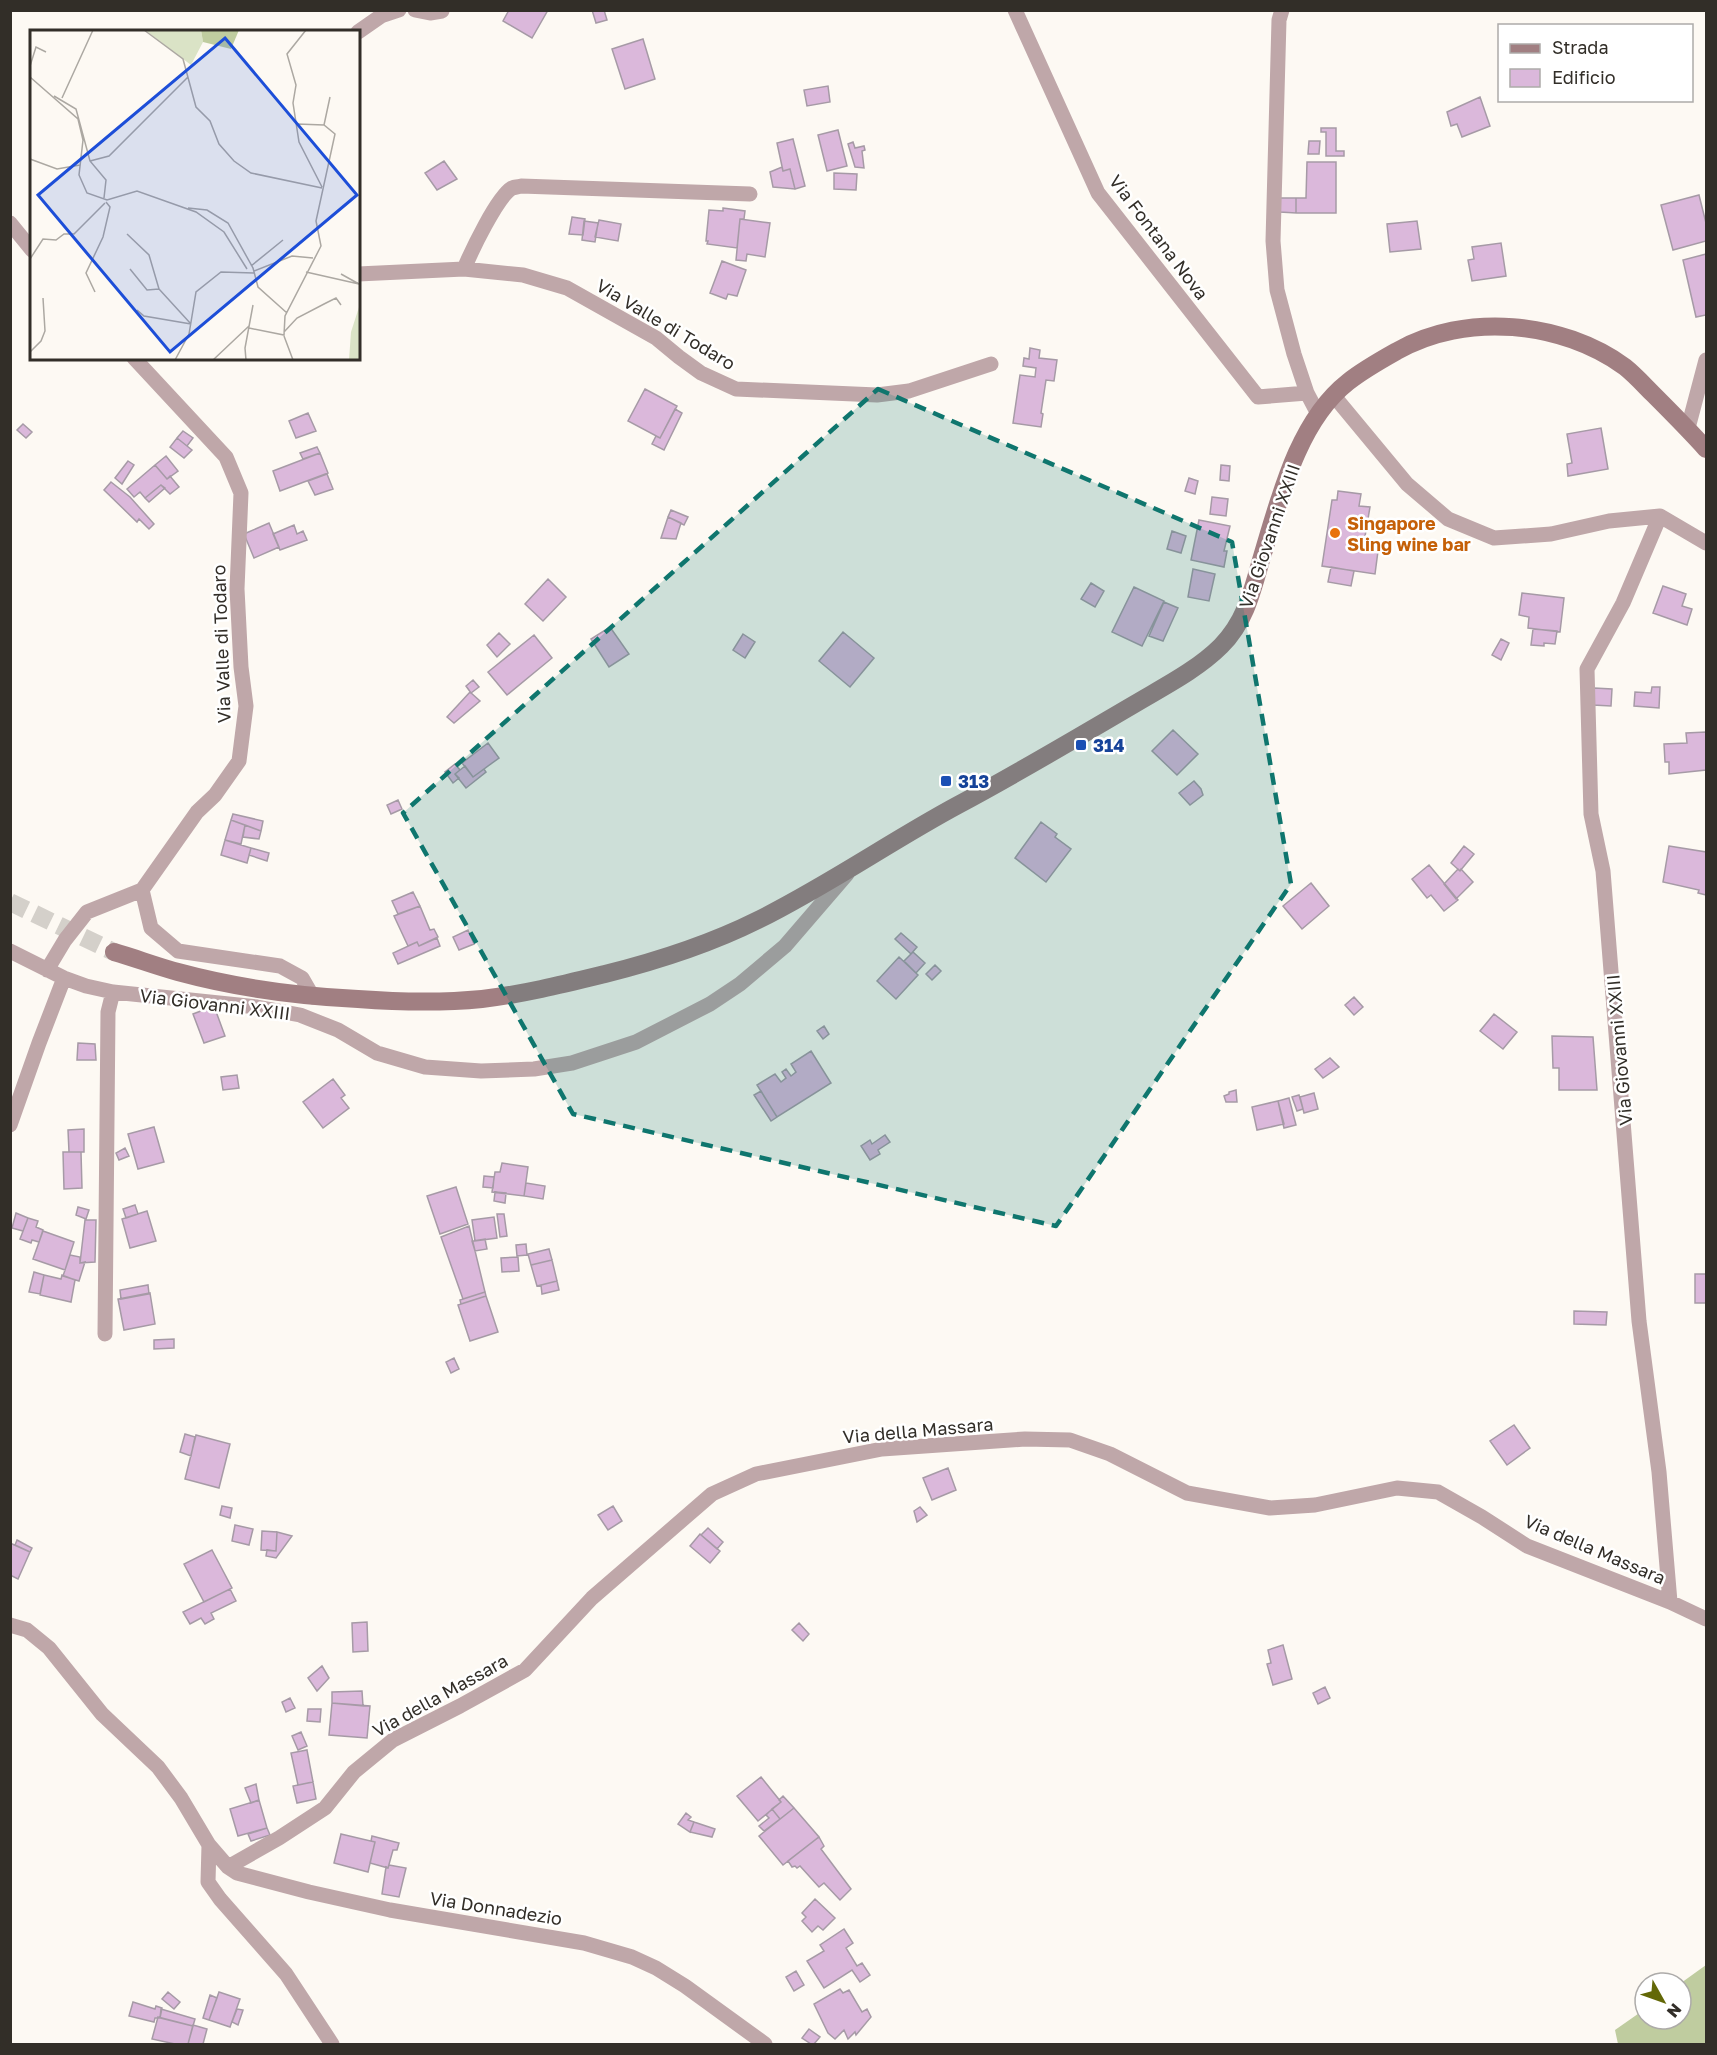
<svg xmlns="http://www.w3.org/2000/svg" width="1717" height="2055" font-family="'Golos Text',sans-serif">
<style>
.forest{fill:#bfcc9f}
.building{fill:#dbb8db;stroke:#a69aa6;stroke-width:1.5}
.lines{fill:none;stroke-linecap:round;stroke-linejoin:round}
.secondary-tunnel{stroke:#d4d0ca;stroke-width:18;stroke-dasharray:18 9;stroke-linecap:butt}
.street{stroke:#bfa7a9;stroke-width:15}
.secondary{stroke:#a17f82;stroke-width:18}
.marked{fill:#0f766e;fill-opacity:0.2;stroke:#0f766e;stroke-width:4.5;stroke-dasharray:12 8;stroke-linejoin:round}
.food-dot{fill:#e8710a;stroke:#fff;stroke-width:2}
.transit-dot{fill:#1a4fb4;stroke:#fff;stroke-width:2}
.labels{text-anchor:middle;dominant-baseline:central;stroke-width:5;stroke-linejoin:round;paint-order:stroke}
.street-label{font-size:18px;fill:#322e28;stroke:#fff}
.food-label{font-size:18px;font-weight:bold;fill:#c56008;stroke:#fff;text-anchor:start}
.transit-label{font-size:18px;font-weight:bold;fill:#164399;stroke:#fff;text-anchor:start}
.inset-road{fill:none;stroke:#aca8a2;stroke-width:1.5}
.view{fill:#1d4ed8;fill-opacity:0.15;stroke:#1d4ed8;stroke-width:3}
.inset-edge{fill:none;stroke:#322e28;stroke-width:3}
</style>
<rect width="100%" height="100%" fill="#fdf9f3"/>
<path class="forest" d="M1706 1965V2044H1618L1615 2030 1645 2009V2019H1681V1983Z"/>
<path class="building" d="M509 10H548L532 38 503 21Z
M592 10H604L607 20 596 23Z
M643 39 655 79 625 89 612 49Z
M828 86 830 102 807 106 804 90Z
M1480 97 1490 126 1462 137 1457 124 1451 126 1447 112Z
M1321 128H1336V151H1344V156H1326V132H1321Z
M838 130 847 166 827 171 818 135Z
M793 139 805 186 795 189 790 169 783 171 777 143Z
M1309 141H1320L1319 154H1308Z
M853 142 855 148 864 146 865 150 862 151 864 168 855 167 848 144Z
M444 161 457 179 437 190 425 173Z
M1307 162H1336V213H1296V198H1306Z
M782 167 783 171 790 169 795 189 773 187 770 172Z
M834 173 857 174 856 190 834 189Z
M1699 195 1706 223V241L1673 250 1661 205Z
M1280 198H1296V213L1280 212Z
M723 208 745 211 744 219H740L737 248 707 244 708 241H706L709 210 723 211Z
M572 217 585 219 583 235 569 234Z
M740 219 770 223 765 257 747 254 746 261 736 260Z
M599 220 621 224 618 241 595 237Z
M584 221 598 223 595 242 582 240Z
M1417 221 1421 249 1390 252 1387 224Z
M1501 243 1506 276 1472 281 1468 260 1474 259 1472 247Z
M1706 254V315L1696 317 1683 260Z
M722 261 746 270 737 296 728 294 726 299 710 293Z
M1030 348 1040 350 1039 358 1057 360 1054 381 1046 380 1041 413 1043 414 1041 427 1013 423 1020 375 1035 377 1036 368 1023 366 1024 358 1029 359Z
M645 389 677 406 660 438 628 421Z
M675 409 682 413 664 450 652 444 656 436 660 438Z
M308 413 316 431 296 438 289 421Z
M23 424 32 432 26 438 17 430Z
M1601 428 1608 469 1568 476 1567 464 1572 463 1567 434Z
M183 431 193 438 187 446 177 438Z
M177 438 192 450 184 458 170 447Z
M317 447 320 453 303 459 300 453Z
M320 453 328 473 280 491 273 471Z
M166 456 178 471 167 479 155 465Z
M128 461 134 465 122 484 115 478Z
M155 465 167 479 170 476 179 487 170 494 161 485 145 498 140 492 134 497 127 489Z
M1221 465 1230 466 1229 481 1220 480Z
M327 474 333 489 315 495 308 481Z
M1189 478 1198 481 1195 494 1185 491Z
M111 482 130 497 154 524 149 529 139 519 137 522 104 490Z
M161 485 165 488 149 502 145 498Z
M1338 491 1361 494 1359 506 1370 507 1363 548 1378 551 1375 574 1322 566 1332 500H1337Z
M1212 497 1228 499 1226 516 1210 514Z
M671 510 688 517 684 525 668 517Z
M668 517 681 523 676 539 661 538Z
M1199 520 1230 526 1224 551H1227L1224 567 1191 560Z
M269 523 279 547 254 558 244 534Z
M294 525 297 534 303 531 307 540 280 550 273 534Z
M1172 531 1186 536 1181 553 1167 549Z
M1331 567 1354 571 1351 586 1328 582Z
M1193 569 1215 574 1209 601 1188 597Z
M548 579 566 597 543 621 525 604Z
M1091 583 1104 591 1095 607 1081 599Z
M1663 586 1686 594 1682 606 1692 609 1687 625 1653 613Z
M1134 587 1164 601 1142 646 1112 632Z
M1522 593 1564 598 1560 632 1528 628 1529 617 1519 615Z
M1164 602 1178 608 1163 641 1149 636Z
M610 627 629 654 609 667 591 639Z
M1533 629 1557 631 1555 644 1544 643V646L1531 645Z
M843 632 874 658 850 687 819 661Z
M499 633 510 644 497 657 487 645Z
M743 634 755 642 745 658 733 650Z
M534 635 552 658 507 695 488 672Z
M1501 639 1509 643 1501 660 1492 655Z
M473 680 479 687 471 693 466 686Z
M1652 687H1660L1659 708 1634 706 1635 692 1651 693Z
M1594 688 1612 689 1611 706 1593 705Z
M470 692 480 701 454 723 447 717Z
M1173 730 1198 754 1177 775 1152 751Z
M1706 732V770L1669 774V762H1665L1664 744 1687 743 1686 733Z
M488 743 499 758 473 777 462 763Z
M455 764 460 770 455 774 459 778 453 783 445 772Z
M465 766 473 777 484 769 486 772 466 788 455 774Z
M1194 781 1201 789 1203 795 1190 805 1179 793Z
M398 800 402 809 391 814 387 805Z
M233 814 263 821 261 831 231 820Z
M231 820 245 825 241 844 225 840Z
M1041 822 1057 834 1055 837 1071 849 1046 882 1015 858Z
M245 825 261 831 259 839 243 837Z
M225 840 251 848 247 863 221 855Z
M1464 846 1474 854 1460 871 1451 863Z
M1669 846 1706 852V895L1698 893 1699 890 1663 882Z
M251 848 269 853 267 861 249 855Z
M1429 865 1458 900 1444 911 1431 895 1427 898 1412 879Z
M1458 869 1460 871 1461 869 1473 882 1456 899 1444 884Z
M1311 883 1329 906 1302 929 1283 906Z
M413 892 420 906 398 914 392 901Z
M420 906 430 930 434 929 438 937 419 946 417 942 408 946 394 916Z
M468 930 474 944 459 950 453 937Z
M901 933 917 947 911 954 895 939Z
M437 938 440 946 398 964 393 953 417 942 419 946Z
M913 952 925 963 916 973 904 961Z
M899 957 918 975 896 999 877 981Z
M935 965 941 971 932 980 926 974Z
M1354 997 1363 1007 1354 1015 1345 1005Z
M214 1006 225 1036 204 1043 193 1014Z
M1494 1014 1517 1032 1503 1049 1480 1031Z
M824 1026 829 1034 823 1039 817 1031Z
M1552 1036 1593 1037 1597 1090H1559V1068H1553Z
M78 1043 95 1044 96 1060H77Z
M811 1051 831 1083 777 1117 757 1085 775 1074 781 1082 786 1078 782 1072 786 1069 791 1076 796 1072 791 1064Z
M1330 1058 1339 1067 1323 1078 1315 1069Z
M237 1075 239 1088 223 1090 221 1077Z
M333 1079 345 1095 341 1098 349 1108 323 1128 303 1102Z
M1236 1090 1237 1102H1226L1224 1096 1229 1094V1092Z
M761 1091 777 1117 771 1121 754 1095Z
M1314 1093 1318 1109 1304 1113 1300 1097Z
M1299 1095 1303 1109 1297 1111 1292 1097Z
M1289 1098 1296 1125 1284 1128 1278 1101Z
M1278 1101 1284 1124 1257 1130 1252 1107Z
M154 1127 164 1162 138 1169 128 1134Z
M84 1129V1152H69L68 1130Z
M885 1135 890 1142 878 1150 880 1154 870 1160 861 1146 870 1140 872 1144Z
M125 1148 129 1156 119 1160 116 1153Z
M63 1152H81L82 1188 64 1189Z
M502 1163 528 1167 524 1196 492 1192 495 1172H500Z
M484 1176 494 1177 493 1188 483 1187Z
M526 1183 545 1186 543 1199 524 1196Z
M456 1187 468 1224 440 1234 427 1196Z
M495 1192 506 1193 505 1203 494 1201Z
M135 1205 138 1214 126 1218 123 1209Z
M78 1207 89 1210 86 1219 76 1215Z
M147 1211 156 1241 130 1248 122 1219Z
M16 1213 28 1218 23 1231 12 1228Z
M497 1214H504L507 1236 500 1237Z
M494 1217 497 1238 475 1241 472 1220Z
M28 1218 38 1221 36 1227 43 1230 39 1242 32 1240 31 1243 20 1239Z
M85 1220H96L95 1262 80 1263Z
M469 1226 485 1292 463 1299 441 1237Z
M43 1231 74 1242 65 1270 33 1259Z
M485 1239 487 1249 475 1251 472 1241Z
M526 1244 527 1255 517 1256 516 1245Z
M549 1249 552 1260 531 1265 528 1254Z
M70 1255 80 1257V1263L85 1262 79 1281 63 1276Z
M518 1257 519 1271 502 1272 501 1258Z
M552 1260 557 1281 537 1286 531 1265Z
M34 1272 44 1275 40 1294 29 1292Z
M1695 1274H1706V1303H1695Z
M44 1275 61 1279 62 1275 75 1280 71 1302 40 1295Z
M557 1281 559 1290 542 1294 541 1285Z
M148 1285 149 1294 121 1299 120 1290Z
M485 1292 486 1296 461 1304 460 1300Z
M150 1293 155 1324 124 1330 118 1299Z
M486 1296 498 1332 470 1341 458 1305Z
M1574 1311 1607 1312 1606 1325 1574 1324Z
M174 1339V1348L154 1349V1340Z
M454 1358 459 1369 451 1373 446 1362Z
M1514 1425 1530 1448 1507 1465 1490 1441Z
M185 1434 195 1437 191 1456 180 1452Z
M196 1435 230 1444 219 1488 185 1479Z
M948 1468 956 1490 932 1500 923 1478Z
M222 1506 232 1508 230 1518 220 1515Z
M613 1506 622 1521 608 1530 598 1515Z
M920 1507 927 1515 917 1522 914 1511Z
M235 1525 253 1529 249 1545 232 1541Z
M708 1528 723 1542 717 1549 701 1535Z
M262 1531 277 1532 276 1551 261 1550Z
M277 1532 292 1536 276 1558 266 1556 267 1550 276 1551Z
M700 1534 720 1551 710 1563 690 1546Z
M17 1540 32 1548 30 1552 15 1545Z
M10 1543 30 1552 18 1579 10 1575Z
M212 1550 232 1588 204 1602 184 1564Z
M230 1589 236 1601 211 1613 214 1619 205 1624 201 1618 190 1624 183 1612Z
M367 1622 368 1651 353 1652 352 1623Z
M799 1623 809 1634 803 1641 792 1630Z
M1283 1645 1292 1679 1273 1685 1267 1664 1271 1663 1268 1650Z
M322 1666 329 1678 317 1691 308 1678Z
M1325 1687 1330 1698 1318 1704 1313 1693Z
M362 1691 363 1706 332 1703V1692Z
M290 1698 295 1708 286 1712 282 1702Z
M332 1703 370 1706 367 1738 329 1735Z
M308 1709H321L320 1722 307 1721Z
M301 1732 307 1746 298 1750 292 1736Z
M307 1750 313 1782 298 1785 291 1753Z
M761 1777 781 1802 758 1821 737 1796Z
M313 1782 316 1799 297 1803 293 1786Z
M256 1784 259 1800 251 1803 245 1788Z
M783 1796 794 1808 780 1819 772 1809 781 1802 779 1800Z
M259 1800 267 1828 238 1836 230 1809Z
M794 1808 819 1837 783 1865 759 1836Z
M772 1809 780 1819 764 1831 759 1826 769 1818 766 1815Z
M686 1813 691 1817 688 1820 694 1822 690 1832 678 1824Z
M694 1822 715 1829 712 1837 690 1832Z
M267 1828 270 1835 251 1841 248 1834Z
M341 1834 375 1842 368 1872 334 1863Z
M372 1836 399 1843 397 1850H393L388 1868 370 1863 375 1842 371 1841Z
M819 1837 824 1846 821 1849 851 1889 840 1900 824 1883 819 1887 800 1866 797 1868 795 1866 792 1867 788 1861Z
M389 1865 406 1868 399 1897 382 1894 386 1867 388 1868Z
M815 1899 835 1918 823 1930 818 1926 812 1932 802 1921 806 1917 802 1913Z
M844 1929 853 1943 846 1948 857 1966 862 1963 870 1975 860 1982 852 1970 824 1988 807 1961 824 1951 820 1945Z
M796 1971 804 1985 794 1991 786 1977Z
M840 1989 843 1993 849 1990 862 2012 867 2009 871 2017 856 2035 855 2032 848 2039 844 2030 835 2039 828 2033 814 2004Z
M168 1992 180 2002 174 2009 162 1999Z
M219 1992 240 1999 230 2027 209 2020Z
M210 1995 217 1998 209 2020 203 2018Z
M133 2002 155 2009 156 2006 162 2008 160 2018H155L154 2022 129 2016Z
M161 2009 195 2019 193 2026 160 2018Z
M237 2009 243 2010 238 2025 232 2022Z
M158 2017 193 2026 188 2044H175L152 2039Z
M193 2025 207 2029 203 2044H188Z
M809 2029 820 2037 814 2044H811L802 2038Z"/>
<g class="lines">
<path class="secondary-tunnel" d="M10 902 114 952"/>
<path class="street" d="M415 10 430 13 442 11
M1015 10 1098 193 1258 397 1307 393 1318 414
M1282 10 1279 20 1273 241 1277 290 1294 354 1307 393
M358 32 381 16 399 10
M10 223 32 250
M464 269 523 275 567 288 656 338 679 357 701 373 736 389 877 395 909 391 991 364
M358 274 464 269C471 252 497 197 512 188 515 187 518 187 521 186L750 194
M134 358 226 457 241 493 237 589 241 667 246 706 239 761 215 795 197 812 142 890 151 928 178 951 280 966 302 978 313 997
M1334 396 1407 484 1448 519 1494 538 1551 534 1609 521 1660 516 1706 543
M1688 428 1706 360
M1660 516 1623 603 1587 669 1591 814 1603 871 1639 1321 1659 1472 1670 1602
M10 951 64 978 86 986 113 992 257 1007 300 1015 338 1030 377 1053 425 1067 481 1071 534 1069 572 1063 636 1042 710 1004 740 984 785 946 847 874
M47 970 65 940 87 912 142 890
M10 1125 39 1043 64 978
M105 1334 108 1012 113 992
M10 1625 27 1630 49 1648 102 1714 158 1767 181 1798 209 1845 228 1867 237 1873 309 1892 390 1910 584 1943 632 1957 656 1968 685 1986 765 2044
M209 1845 208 1882 220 1899 286 1974 332 2044
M228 1867 279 1838 325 1808 354 1772 393 1740 460 1706 525 1670 592 1598 712 1494 756 1474 882 1449 1025 1439 1070 1440 1110 1454 1187 1493 1270 1508 1315 1505 1397 1488 1438 1492 1482 1517 1527 1546 1670 1602 1706 1619"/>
<path class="secondary" d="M114 952C135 958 156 966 178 972 237 988 297 996 358 999 399 1002 441 1003 482 999 524 994 564 984 605 974 657 961 710 944 758 920 827 886 891 841 958 805 1018 773 1075 739 1133 705 1163 687 1197 670 1221 646 1245 622 1252 592 1261 560 1279 501 1297 422 1348 382 1363 370 1381 360 1397 351 1465 312 1562 321 1625 367 1635 375 1644 385 1653 394 1671 412 1689 430 1706 449"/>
</g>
<path class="marked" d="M878 389 1232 542 1291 884 1056 1226 573 1114 403 813Z"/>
<circle class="food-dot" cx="1335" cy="533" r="6"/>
<g class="transit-dot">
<rect x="1075" y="739" width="12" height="12" rx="3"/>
<rect x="940" y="775" width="12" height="12" rx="3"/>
</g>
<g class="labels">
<g class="street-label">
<text transform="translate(1159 237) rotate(53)">Via Fontana Nova</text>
<text transform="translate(666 324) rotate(31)">Via Valle di Todaro</text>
<text transform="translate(1269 536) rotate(-71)">Via Giovanni XXIII</text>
<text transform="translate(221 644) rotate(-92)">Via Valle di Todaro</text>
<text transform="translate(215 1004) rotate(7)">Via Giovanni XXIII</text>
<text transform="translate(1619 1050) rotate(-95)">Via Giovanni XXIII</text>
<text transform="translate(918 1430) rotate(-5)">Via della Massara</text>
<text transform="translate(1595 1549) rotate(23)">Via della Massara</text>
<text transform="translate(440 1695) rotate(-29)">Via della Massara</text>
<text transform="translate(496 1908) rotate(9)">Via Donnadezio</text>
</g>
<g class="food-label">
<text x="1347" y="523">Singapore<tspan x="1347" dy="21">Sling wine bar</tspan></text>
</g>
<g class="transit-label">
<text x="1093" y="745">314</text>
<text x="958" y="781">313</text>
</g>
</g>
<g transform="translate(30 30)">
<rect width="330" height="330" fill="#fdf9f3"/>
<path d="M115 0H171L173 12 161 35ZM330 274V330H319L321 302Z" fill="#dae3c6"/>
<path d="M171 0H209L201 19 173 12Z" fill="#bfcc9f"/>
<path class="inset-road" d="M114 0 153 29 166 77 180 91 189 114 204 131 221 143 292 158M276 0 257 24 266 55 263 73 269 112 292 157M0 36 6 17 16 22M0 47 48 89 53 110 49 145 57 163 77 170 107 161 166 182 194 202 217 239M24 66 46 79 60 131 76 150 74 168M32 68 63 0M294 95 300 67M0 129 27 139 50 135M60 131 79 126 158 47M158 178 177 180 198 193 223 238 228 257 257 283M97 204 119 225 129 259M0 229 13 209 26 210 34 204H44L75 173M221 236 253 210M100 239 117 260 129 259 161 294M224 241 262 226 283 228M276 242 329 254 311 244M65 262 56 243 73 207 80 177 76 172M107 280 114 286 161 294M219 298 254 305 255 286 291 216 286 191 305 104 294 95 267 94M254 302 267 288 296 273 306 268 311 275M254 306 263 330M0 322 11 311 15 301 13 268M145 330 159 304 166 262 191 242 224 243M183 330 219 296M216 330 215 318 223 275"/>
<path class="view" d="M195 8 327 165 140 322 8 165Z"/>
<rect width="330" height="330" class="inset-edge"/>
</g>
<rect width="1717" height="2055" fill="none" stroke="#322e28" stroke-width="24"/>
<rect x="1498" y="24" width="195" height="78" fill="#ffffff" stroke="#adaba9" stroke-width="1.5"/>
<rect x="1510" y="44" width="30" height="9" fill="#a17f82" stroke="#adaba9" stroke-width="1.5"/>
<text x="1552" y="54" font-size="18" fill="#322e28">Strada</text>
<rect x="1510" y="69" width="30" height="18" fill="#dbb8db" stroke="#adaba9" stroke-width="1.5"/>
<text x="1552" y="84" font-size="18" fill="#322e28">Edificio</text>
<g transform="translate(1663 2001) rotate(130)"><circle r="28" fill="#ffffff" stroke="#adaba9" stroke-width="1.5"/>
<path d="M0-4.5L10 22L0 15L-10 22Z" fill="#636807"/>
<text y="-9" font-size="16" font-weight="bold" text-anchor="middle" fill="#322e28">N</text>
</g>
</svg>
